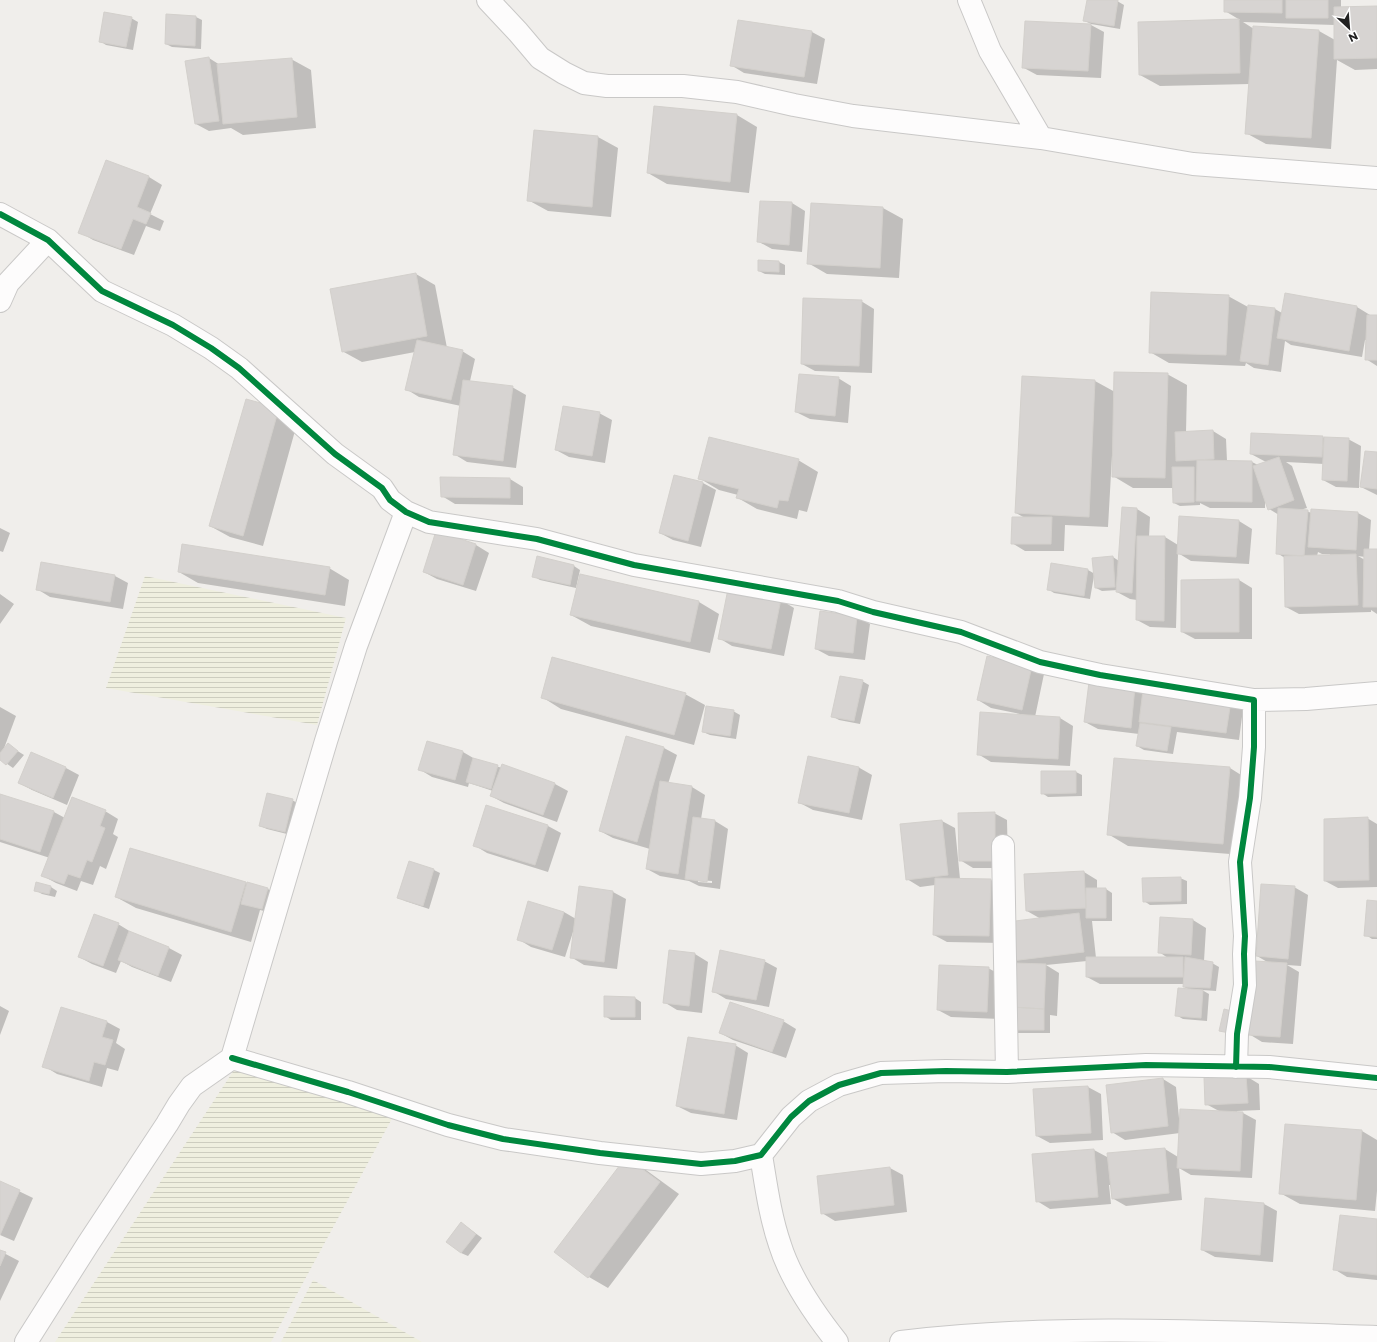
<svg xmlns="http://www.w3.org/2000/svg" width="1377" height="1342" font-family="Montserrat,sans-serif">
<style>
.farmland{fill:url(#farmland-rules)}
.shadow{fill:#0003;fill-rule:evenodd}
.building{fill:#d7d4d2;stroke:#d3d0cc}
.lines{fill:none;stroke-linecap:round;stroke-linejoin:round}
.minor-casing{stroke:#c9c8c7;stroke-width:24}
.minor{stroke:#fdfcfc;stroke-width:22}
.cycleway-casing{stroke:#fff;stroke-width:8}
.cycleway{stroke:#00873e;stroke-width:6}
</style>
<defs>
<pattern id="farmland-rules" width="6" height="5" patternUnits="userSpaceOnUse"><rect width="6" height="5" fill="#efefdf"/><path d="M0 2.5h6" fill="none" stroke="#cdcdbf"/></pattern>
</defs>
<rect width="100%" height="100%" fill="#f0eeeb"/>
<path class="farmland" d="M145 576 346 618 317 725 106 688Z
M236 1067 401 1102 271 1342H55Z
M313 1280 422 1342H281Z"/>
<path class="shadow" d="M1088 0H1111L1117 1 1124 5 1120 29 1091 24 1085 21Z
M1225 0H1341V8L1377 7V69L1355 70 1337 60 1331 149 1266 144 1246 133 1250 84 1160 86 1140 75 1139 23 1240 20 1225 11ZM1243 22 1335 25V40L1319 31 1254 27V29Z
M196 17 202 20 201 49 172 47 166 44Z
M131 18 138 22 133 50 106 45 100 41Z
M1091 25 1104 32 1101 78 1037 75 1024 68Z
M812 32 825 39 817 84 744 73 731 65Z
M209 58 220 65 291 59 311 70 316 128 243 135 231 128 209 131 196 124Z
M655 107 737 115 757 127 749 193 667 184 648 173Z
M535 131 598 137 618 148 611 217 548 211 528 200Z
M107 162 149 177 162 185 150 214 164 221 160 231 146 226 134 255 93 240 80 232Z
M792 203 805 211 802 252 772 249 759 242Z
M883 208 903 219 899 278 827 274 808 263Z
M759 261 779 262 785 265V275L765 274 759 271Z
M416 274 435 285 447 348 462 351 475 359 470 381 512 387 526 395 516 468 467 462 454 454 461 406 419 397 406 389 415 352 362 362 342 351Z
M1286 295 1357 307 1370 315V316H1377V366L1366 359 1367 340H1365L1362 357 1291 345 1285 341 1281 372 1254 368 1246 363 1245 366 1169 363 1150 352 1228 296 1248 307 1249 306 1275 309 1282 313Z
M861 301 874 309 872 373 815 371 802 364Z
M1167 374 1187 385 1186 433 1213 431 1226 439 1227 461 1252 462 1258 465 1266 462 1251 454 1322 437 1325 438 1348 439 1361 446 1359 488 1336 487 1323 480 1324 464 1286 462 1292 466 1307 508 1300 510 1307 511 1311 513H1358L1371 520 1369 550H1377V614L1371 610V612L1299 614 1286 607 1285 558 1277 553 1279 515 1269 509 1265 497V508H1210L1200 503V505L1180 506 1174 503 1173 488H1133L1113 476V456H1112L1108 527 1065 525 1064 551H1025L1012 543 1025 518 1016 513 1023 377 1095 381 1115 392ZM1318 552 1322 554H1330V556H1317ZM1358 556 1365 557V560Z
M838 378 851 386 848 423 810 419 796 412Z
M279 409 298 420 263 546 230 537 210 526Z
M599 413 612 420 605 463 569 457 556 450Z
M1377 453V495L1361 487Z
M798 460 818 472 807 512 799 510 797 519 757 509 738 498V495L719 490 699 478Z
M674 476 703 483 716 490 701 547 673 540 660 533Z
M510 479 523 487V505L455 504 442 496Z
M1123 508 1137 509 1150 517 1149 537H1165L1178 545 1239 521 1252 529 1249 564 1191 561 1178 553 1176 628 1150 627 1137 620V600L1130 599 1117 592 1118 590 1102 591 1096 588 1094 576 1090 599 1054 593 1048 589 1052 564 1088 570 1095 574 1113 557 1119 561Z
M0 528 10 533 3 552 0 551Z
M476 545 489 553 476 591 437 579 424 572Z
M574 566 580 570 576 588 540 580 533 576Z
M329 568 349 580 345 606 198 583 179 572Z
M581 575 699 602 719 614 710 653 591 626 571 615Z
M115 576 128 583 123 609 50 597 37 589Z
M1239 580 1252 588V639H1195L1182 632Z
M0 594 14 604 0 624Z
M781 600 794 608 784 656 732 646 719 638Z
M857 617 870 624 865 660 829 656 816 649Z
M988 657 1044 674 1035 717 1060 718 1073 726 1070 766 991 762 978 754 1025 715 991 708 978 700Z
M862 681 869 685 860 724 839 720 832 716Z
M1089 683 1243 709 1239 740 1177 732 1173 754 1144 750 1137 746 1139 734 1098 729 1085 722Z
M685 694 705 705 694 745 561 709 542 697Z
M0 707 16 716 3 751 8 745 24 755 13 768 0 759Z
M733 711 740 715 736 739 710 735 703 732Z
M427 742 463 752 475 759 502 768 503 765 555 784 568 791 557 822 504 803 491 796 493 791 469 783 468 787 432 777 419 769Z
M664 748 677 755 668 784 692 787 705 795 701 819 715 821 728 829 720 889 699 886 689 881 660 876 647 869 650 849 613 838 600 831ZM698 880 712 881V883L698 882Z
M32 754 66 768 79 775 67 805 32 790 19 783Z
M858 767 872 775 862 820 813 810 800 803Z
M1230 768 1249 780 1243 855 1128 846 1108 834Z
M1076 772 1082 775V796L1048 797 1042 793Z
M0 795 54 812 65 818 105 811 118 819 113 834 118 837 106 869 100 866 93 885 81 881 77 891 56 883 43 876 50 858 0 842Z
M292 800 299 804 291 835 267 829 260 826Z
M994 813 1007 820 1008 868H973L960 860Z
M1367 818 1377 824V887L1338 888 1325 881Z
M942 821 955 828 960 879 991 880 1004 888 1002 943 947 942 934 935 935 885 920 887 907 879Z
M548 826 561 833 548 872 487 853 474 845Z
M131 849 248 884V883L268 889 274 893 268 912 260 910 251 942 136 908 116 897Z
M410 862 434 870 440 873 429 909 405 901 399 898Z
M1084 872 1097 880V889H1106L1112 893V921H1092L1096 958H1168L1159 952 1161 918 1193 920 1206 928 1204 961 1212 963 1219 967 1216 991 1202 990 1209 994 1207 1021 1183 1019 1176 1015 1190 990 1184 987 1185 984H1100L1087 977V961L1046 965 1059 973 1057 1016 1050 1015V1033H1018L1012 1029 1018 964 1012 960 1041 919 1027 911Z
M1180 878 1187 881V904L1150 905 1144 901Z
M37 883 51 887 57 891 55 897 42 894 35 890Z
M580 887 613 892 626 899 617 969 584 965 571 957 574 932H573L565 957 531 947 518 939 564 912 576 919Z
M1294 887 1308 895 1301 966 1287 965 1299 972 1293 1044 1262 1042 1249 1034 1269 963 1257 956Z
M1377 902V939H1372L1366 935Z
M118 924 131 932V933L169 948 182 955 171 982 132 967 121 961 116 973 92 964 79 957Z
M670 951 695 954 708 962 702 1013 677 1010 664 1002Z
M764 961 777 968 769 1007 726 999 713 991Z
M988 968 1001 975 1000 1019 951 1017 938 1010Z
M605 998H635L641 1002V1020H611L605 1016Z
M0 1006 9 1011 0 1035Z
M62 1008 107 1022 120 1029 116 1043 125 1049 118 1071 107 1068 102 1087 57 1074 44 1066Z
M783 1021 796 1029 786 1058 733 1040 720 1033Z
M735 1045 748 1053 737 1120 691 1113 677 1106Z
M1246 1076 1259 1084 1260 1110 1237 1111V1112L1243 1113 1256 1120 1252 1178 1191 1175 1179 1168 1182 1200 1126 1206 1112 1198 1111 1185H1109L1111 1204 1050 1209 1037 1201 1094 1150 1109 1158 1165 1149 1178 1157 1180 1133 1125 1140 1112 1132 1163 1079 1176 1087 1179 1118H1181L1219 1111 1206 1104Z
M1088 1087 1101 1094 1103 1140 1050 1143 1037 1136Z
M1362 1131 1377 1140V1191L1375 1211 1300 1204 1280 1193Z
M626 1158 646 1170 679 1194 608 1288 589 1277Z
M890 1168 903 1175 907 1212 835 1221 822 1213Z
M0 1182 33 1198 14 1241 0 1235Z
M1206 1200 1264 1204 1277 1211 1273 1262 1215 1257 1202 1250Z
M1377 1220V1280L1347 1277 1334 1269Z
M467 1227 482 1238 468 1256 461 1253Z
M0 1251 19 1261 0 1301Z
M1177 1336 1188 1342H1136Z"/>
<path class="building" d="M1087 0H1118L1114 26 1083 21Z
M1224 0H1282V13L1224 12Z
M1286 0H1328V18H1286Z
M1377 6V58L1334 59V7Z
M104 12 132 17 126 47 99 42Z
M166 14 196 16 195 46 165 44Z
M1239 19 1240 73 1139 75 1138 22Z
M738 20 812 31 804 77 730 66Z
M1025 21 1091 24 1088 71 1022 68Z
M1253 26 1319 30 1311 138 1245 134Z
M209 57 219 121 195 124 185 61Z
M292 58 297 117 223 124 217 64Z
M654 106 737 114 730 182 647 173Z
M534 130 598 136 592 207 527 201Z
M106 160 149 176 137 207 151 213 146 224 133 219 121 249 78 233Z
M760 201 792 202 789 245 757 242Z
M811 203 883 207 880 268 807 264Z
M758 260 779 261V272L758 271Z
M416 273 427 336 342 352 330 289Z
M1151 292 1229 295 1226 355 1149 353Z
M1285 293 1357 306 1349 351 1277 338Z
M803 298 862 300 859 366 801 364Z
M1248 305 1275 308 1268 365 1240 361Z
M1367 315H1377V360H1365Z
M417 340 463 350 451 400 405 390Z
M1114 372 1168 373 1165 478 1112 477Z
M799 374 839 377 835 416 795 412Z
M1022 376 1095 380 1089 517 1015 513Z
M463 380 513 386 503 461 453 455Z
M246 399 279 408 243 536 209 526Z
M563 406 600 412 592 456 555 450Z
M1213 430 1214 459 1176 461 1175 432Z
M1251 433 1323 436 1322 457 1250 454Z
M709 437 799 459 788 501 779 500 777 508 736 498 739 489 698 479Z
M1324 437 1349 438 1347 481 1322 480Z
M1365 451 1377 452V489L1360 487Z
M1279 457 1294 500 1268 510 1253 466Z
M1197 460 1252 461V502L1196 501Z
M1172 467H1194V502L1173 503Z
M674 475 703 482 688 541 659 533Z
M440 477 510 478V498L441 497Z
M1122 507 1137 508 1132 593 1116 592Z
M1278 508 1308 510 1304 556 1276 554Z
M1311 509 1358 512 1356 550 1308 547Z
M1179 516 1239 520 1236 557 1177 554Z
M1012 517H1052L1051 544H1011Z
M436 531 476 544 463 585 423 572Z
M1137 536H1165L1164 621 1136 620Z
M182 544 330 567 325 595 178 572Z
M1364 549H1377V607H1363Z
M1356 554 1358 605 1285 607 1284 556Z
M537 556 574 565 570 585 532 577Z
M1113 556 1115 587 1095 588 1092 558Z
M41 562 115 575 110 602 36 590Z
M1051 563 1088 569 1084 596 1047 590Z
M580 574 699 601 690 642 570 615Z
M1239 579V632H1181V580Z
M728 589 781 599 771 649 718 639Z
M820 611 857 616 853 653 815 649Z
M987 656 1032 666 1022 710 977 700Z
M552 657 686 693 674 735 541 698Z
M840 676 863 680 854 721 831 717Z
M1089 682 1135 687 1131 728 1084 722Z
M1143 690 1231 701 1226 733 1139 722Z
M706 706 734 710 730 736 702 732Z
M980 712 1060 717 1058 759 977 755Z
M1140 723 1171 727 1167 751 1136 746Z
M626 736 664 747 637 842 599 831Z
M427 741 463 751 455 780 418 770Z
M8 743 18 751 6 765 0 760V753Z
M31 752 66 767 53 798 18 783Z
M808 756 859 767 849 813 798 803Z
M473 758 498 765 491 789 466 782Z
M1114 758 1230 767 1223 844 1107 835Z
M502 764 555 783 543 815 490 796Z
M1041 771H1076V793L1041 794Z
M660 781 692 786 678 874 646 869Z
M267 793 293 799 285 832 259 826Z
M0 794 54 811 40 852 0 839Z
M72 797 106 810 100 826 105 828 92 862 87 860 80 878 68 874 64 884 41 876Z
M486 805 548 825 535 865 473 846Z
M995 812V861H959L958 813Z
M693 817 715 820 707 882 685 879Z
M1368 817 1369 880 1324 881V819Z
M942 820 948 875 906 880 900 824Z
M130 848 246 882 231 932 115 897Z
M409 861 434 869 423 906 397 898Z
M1084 871 1086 908 1026 911 1024 874Z
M1181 877V901L1143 902 1142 878Z
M935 878 991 879 989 936 933 935Z
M36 882 51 886 49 894 34 891Z
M247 882 268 888 262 909 241 904Z
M1261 884 1295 886 1288 959 1256 956Z
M579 886 613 891 604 962 570 958Z
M1086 888H1106V918H1086Z
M1367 900 1377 901V937L1364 936Z
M528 901 564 912 552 950 517 940Z
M1079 913 1084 952 1011 961 1007 922Z
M94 914 119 923 103 966 78 957Z
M1160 917 1193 919 1191 955 1158 953Z
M129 931 169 947 158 976 118 960Z
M669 950 695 953 689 1006 663 1003Z
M720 950 765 960 756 1000 712 992Z
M1086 957H1183V977H1086Z
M1185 957 1213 962 1210 988 1183 987Z
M1255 961 1287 963 1280 1037 1248 1035Z
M1014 963 1046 964 1044 1009 1012 1007Z
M939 965 989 967 987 1012 937 1010Z
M1178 988 1203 990 1201 1018 1175 1016Z
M604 996 635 997V1017H604Z
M730 1002 784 1020 772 1052 719 1033Z
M61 1007 107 1021 102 1037 113 1040 105 1065 94 1062 89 1081 42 1067Z
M1012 1007 1044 1009V1030H1011Z
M1224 1009 1240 1013 1235 1034 1219 1031Z
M688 1037 736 1044 724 1114 676 1106Z
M1246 1075 1248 1103 1205 1105 1204 1077Z
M1163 1078 1168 1126 1111 1133 1106 1085Z
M1088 1086 1091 1133 1036 1136 1033 1089Z
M1180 1109 1243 1112 1240 1171 1177 1168Z
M1285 1124 1362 1130 1356 1200 1279 1194Z
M1165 1148 1169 1193 1112 1199 1107 1153Z
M1094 1149 1098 1197 1036 1202 1032 1154Z
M626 1157 660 1182 588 1278 554 1252Z
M890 1167 894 1205 821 1214 817 1176Z
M0 1181 20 1190 0 1235Z
M1205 1198 1264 1203 1260 1255 1201 1250Z
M1340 1215 1377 1219V1275L1333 1270Z
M461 1222 476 1234 461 1253 446 1242Z
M0 1250 6 1252 0 1266Z"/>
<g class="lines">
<defs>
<path id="minor" d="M488 0 518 32 540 58 564 73 584 83 607 86H683L737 92 794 105 853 116 1041 138 1193 164 1377 178
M969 0 990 51 1041 138
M0 214 48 240 102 291 173 325 211 348 239 368 335 454 382 488 390 500 406 512 429 522 537 539 634 565 838 601 873 612 961 632 1040 662 1100 675 1254 700V747L1250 798 1240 862 1245 936 1244 954 1245 985 1237 1034 1236 1067
M0 301 8 283 48 240
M1254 700 1306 699 1377 693
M1003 846 1007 1072
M232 1058 348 1092 448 1125 503 1139 600 1153 701 1164 735 1161 761 1155 791 1117 809 1101 839 1085 881 1073 946 1071 1007 1072 1146 1065 1269 1067 1377 1078
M761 1155C766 1185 770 1216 780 1245 791 1280 814 1313 837 1342
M26 1342 88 1244 167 1124 179 1104 192 1086 232 1058 326 741 356 646 406 512
M901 1342C1059 1323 1219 1332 1377 1337"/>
</defs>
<use href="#minor" class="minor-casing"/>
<use href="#minor" class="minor"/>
<defs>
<path id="cycleway" d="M0 214 48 240 102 291 173 325 211 348 239 368 335 454 382 488 390 500 406 512 429 522 537 539 634 565 838 601 873 612 961 632 1040 662 1100 675 1254 700V747L1250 798 1240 862 1245 936 1244 954 1245 985 1237 1034 1236 1067
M232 1058 348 1092 448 1125 503 1139 600 1153 701 1164 735 1161 761 1155 791 1117 809 1101 839 1085 881 1073 946 1071 1007 1072 1146 1065 1269 1067 1377 1078"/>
</defs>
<use href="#cycleway" class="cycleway-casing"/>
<use href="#cycleway" class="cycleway"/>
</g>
<g transform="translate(1349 28) rotate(154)" stroke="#ffffff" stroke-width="3" paint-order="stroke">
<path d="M0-3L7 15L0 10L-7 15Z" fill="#222222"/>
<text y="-6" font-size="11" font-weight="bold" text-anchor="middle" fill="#222222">N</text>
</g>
</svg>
